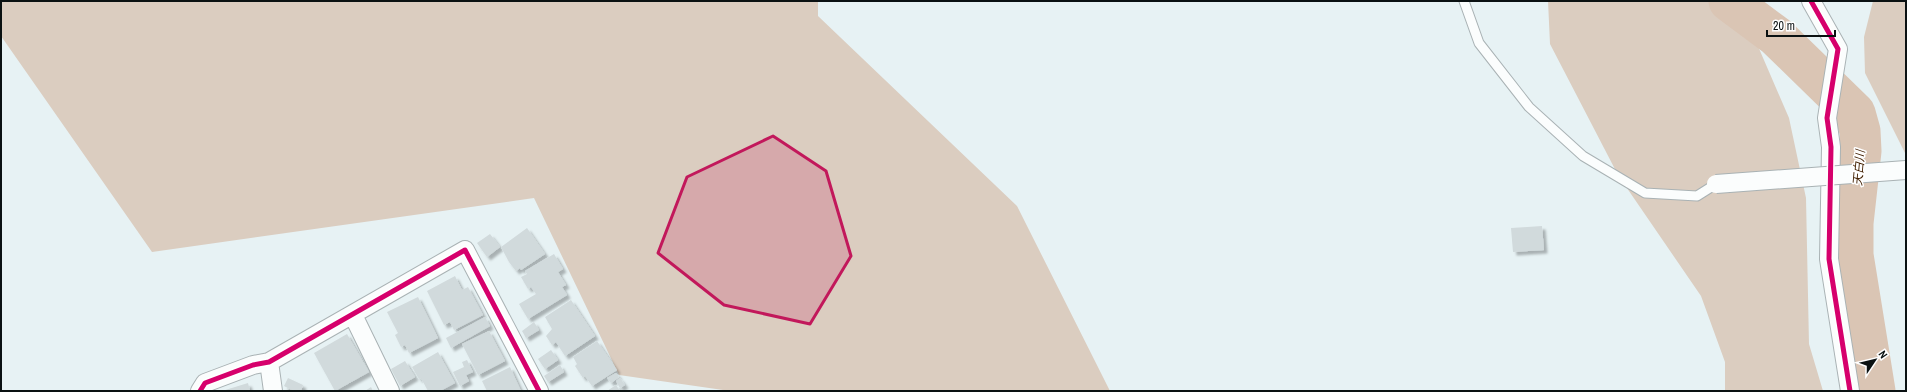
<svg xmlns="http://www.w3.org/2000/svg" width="1907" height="392" font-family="'Archivo Narrow','Noto Sans JP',sans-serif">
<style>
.forest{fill:#dbcdc0}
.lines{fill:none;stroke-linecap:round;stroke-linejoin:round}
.river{stroke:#dac5b4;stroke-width:41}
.building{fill:#d1dadc;filter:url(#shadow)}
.lane-casing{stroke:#a9b2b4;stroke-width:11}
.street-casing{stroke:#a9b2b4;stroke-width:20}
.lane{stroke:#fbfdfd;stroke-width:9}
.street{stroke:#fbfdfd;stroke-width:18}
.street-bridge-casing{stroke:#a9b2b4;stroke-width:20;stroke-linecap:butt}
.street-bridge{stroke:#fbfdfd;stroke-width:18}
.cycleway-casing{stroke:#fff;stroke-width:8}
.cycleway{stroke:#d6006c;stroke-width:5}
.marked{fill:#c2185b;fill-opacity:0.2;stroke:#c2185b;stroke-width:3;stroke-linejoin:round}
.labels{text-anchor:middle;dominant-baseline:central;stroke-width:3;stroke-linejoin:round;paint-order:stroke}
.water-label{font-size:12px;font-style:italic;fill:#432103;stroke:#fff}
</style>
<defs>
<filter id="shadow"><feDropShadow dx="3.5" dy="3.5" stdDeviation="1" flood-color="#0004"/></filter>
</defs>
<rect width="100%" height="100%" fill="#e7f2f4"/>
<path class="forest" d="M1 1H818V16L1017 206 1110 391H730L619 375 534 198 152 252 1 36Z
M1548 1H1735L1748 23 1789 118 1806 198 1809 344 1823 391H1725V362L1701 296 1618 175 1550 44Z
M1873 1H1906V155L1865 73 1864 37Z"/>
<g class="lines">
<path class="river" d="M1729 1 1776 36 1855 113 1860 131 1861 151 1853 223V255L1875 391"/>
</g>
<path class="building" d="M1542 226 1544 250 1513 252 1511 228Z
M527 228 545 254 521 270 520 268 516 271 509 262 501 247Z
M490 234 500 247 487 257 477 243Z
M554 254 563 269 558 272 566 285 562 287 567 295 528 319 519 304 536 294 531 287 528 289 521 277 527 274 525 271Z
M455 276 462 290 468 287 483 315 454 330 450 322 444 325 427 291Z
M418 297 438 338 409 353 405 345 401 347 395 335 398 333 387 312Z
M571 300 595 336 565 356 556 342 552 345 546 336 552 329 545 317Z
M485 317 490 326 451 348 446 338Z
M534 322 539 330 526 338 522 331Z
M489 331 505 361 478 375 462 344Z
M347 334 369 372 335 391 314 353Z
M597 341 617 370 592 386 585 376 583 378 575 366 577 364 573 357Z
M551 350 558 360 545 369 538 359Z
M438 352 455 383 440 391H428L421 378 419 379 412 367Z
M467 360 473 372 466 375 469 381 460 386 453 372 464 367 462 362Z
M405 361 415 377 400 386 391 369Z
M560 365 564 372 548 382 544 376Z
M510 367 521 391H487L482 381Z
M616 373 619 377 611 383 607 378Z
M288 378 303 385 301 391H294L284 386Z
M620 378 625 385 620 388 616 381Z
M248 383 250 391H222Z
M616 385 620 391H607Z
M371 387 373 391H365Z"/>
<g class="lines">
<defs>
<path id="lane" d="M1464 1 1479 43 1529 107 1583 156 1645 193 1697 196 1716 184"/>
<path id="street" d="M1811 1 1838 49 1827 118 1831 147 1829 259 1850 391
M353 315 390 391
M269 362 273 391
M200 391 205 383 253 365 269 362 465 250 539 391"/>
</defs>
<use href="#lane" class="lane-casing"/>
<use href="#street" class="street-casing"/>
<use href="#lane" class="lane"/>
<use href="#street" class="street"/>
<defs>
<path id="street-bridge" d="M1716 184 1906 170"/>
</defs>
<use href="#street-bridge" class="street-bridge-casing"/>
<use href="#street-bridge" class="street-bridge"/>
<defs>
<path id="cycleway" d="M1811 1 1838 49 1827 118 1831 147 1829 259 1850 391
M200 391 205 383 253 365 269 362 465 250 539 391"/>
</defs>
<use href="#cycleway" class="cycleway-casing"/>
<use href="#cycleway" class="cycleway"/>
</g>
<path class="marked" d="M773 136 826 171 851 256 810 324 724 305 658 253 687 177Z"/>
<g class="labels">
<g class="water-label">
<text transform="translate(1859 168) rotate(-85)">天白川</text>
</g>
</g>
<rect width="1907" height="392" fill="none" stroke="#0a1112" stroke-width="4"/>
<g transform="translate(1875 360) rotate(55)" stroke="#ffffff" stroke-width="3" paint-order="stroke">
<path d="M0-3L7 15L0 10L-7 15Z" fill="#0a1112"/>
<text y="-6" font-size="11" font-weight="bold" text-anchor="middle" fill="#0a1112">N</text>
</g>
<path d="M1767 30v6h68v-6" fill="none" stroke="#0a1112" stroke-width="2"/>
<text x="1773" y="30" font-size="12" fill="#0a1112" stroke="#ffffff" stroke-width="3" paint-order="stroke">20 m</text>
</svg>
